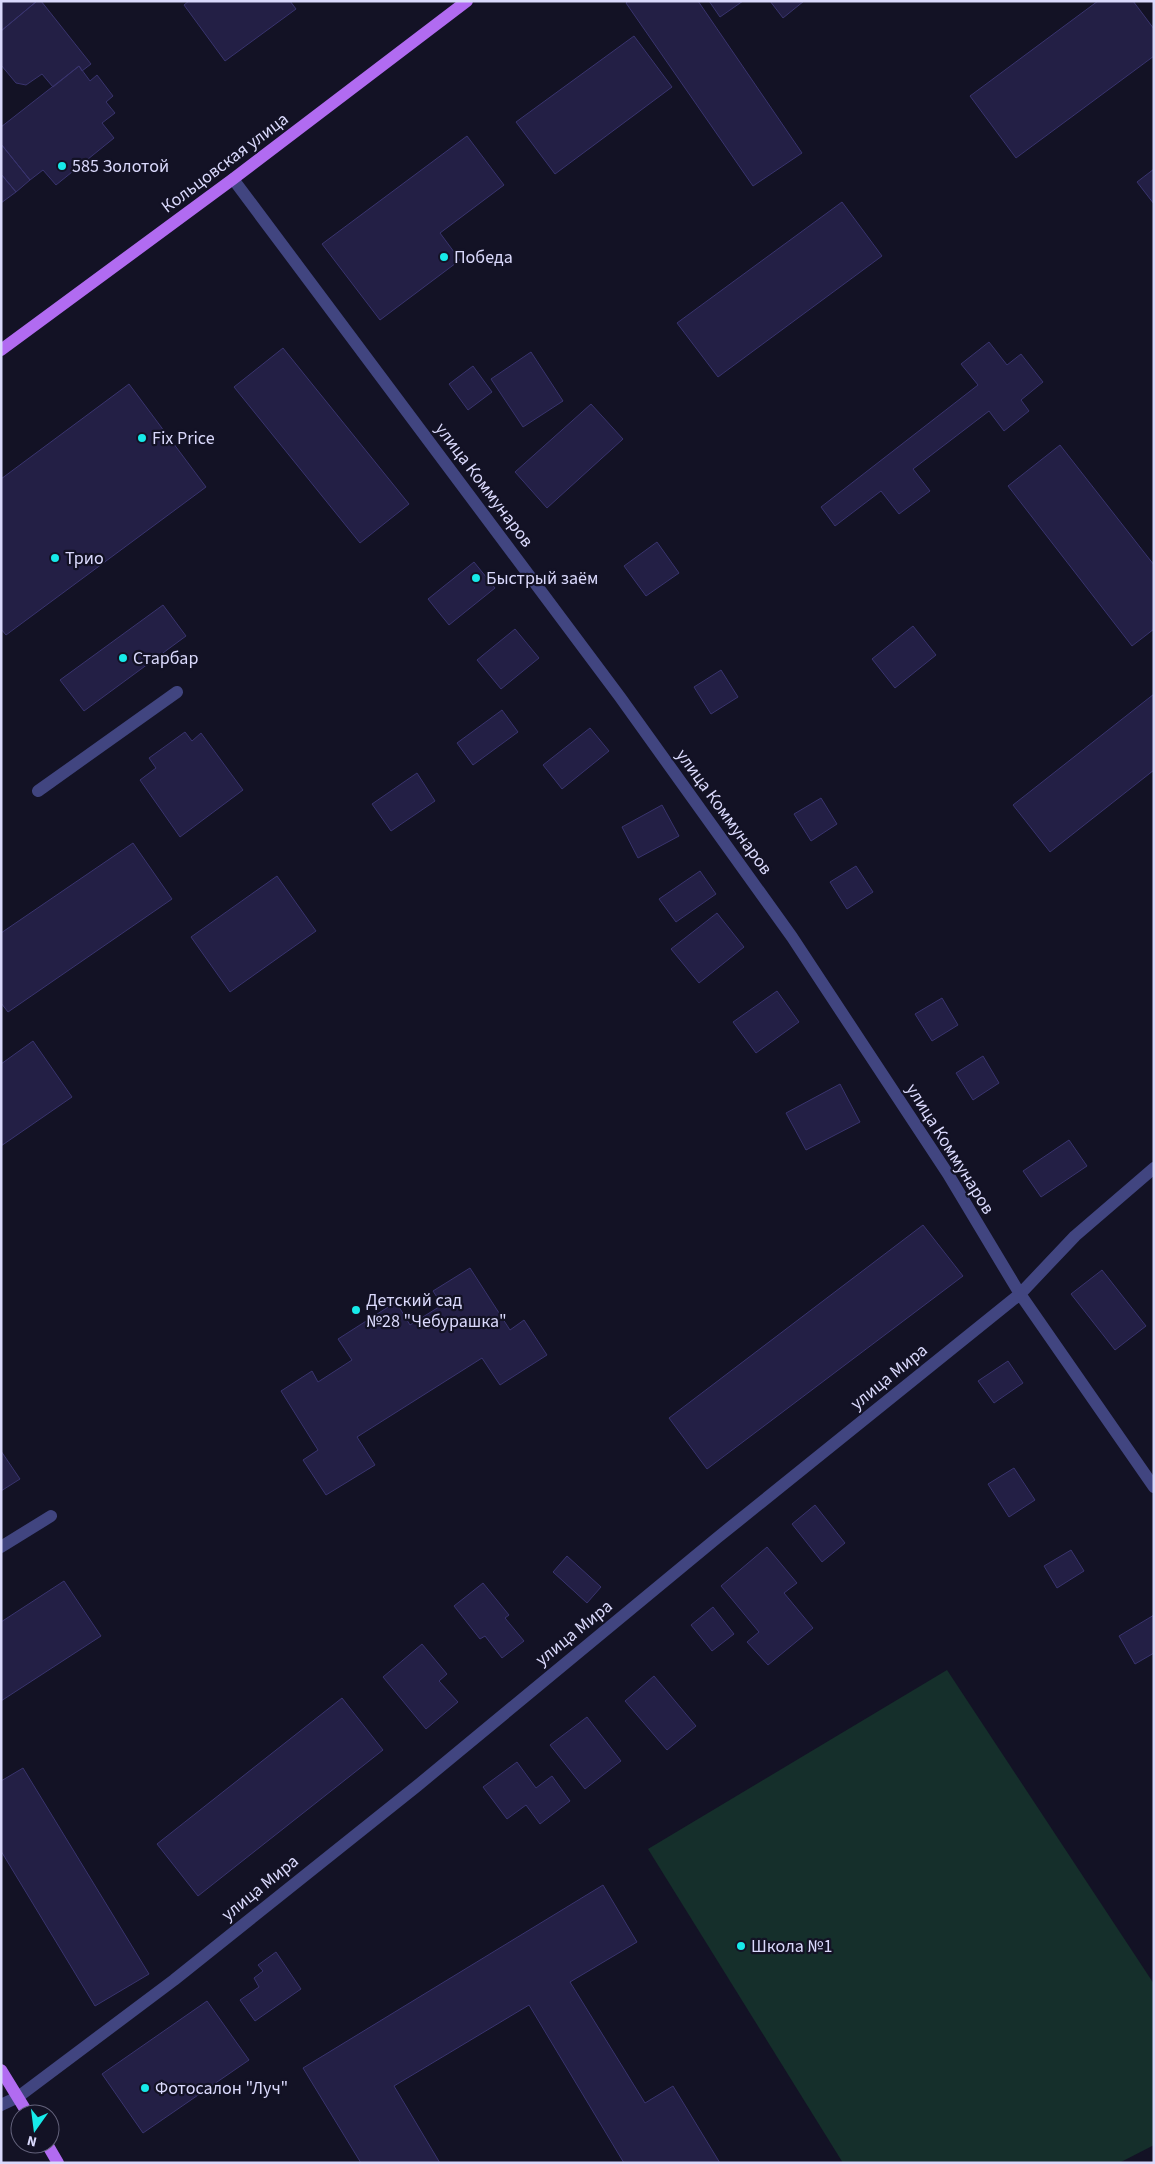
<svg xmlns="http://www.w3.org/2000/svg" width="1155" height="2164" font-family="'Source Sans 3',sans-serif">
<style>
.green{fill:#152f2b}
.building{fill:#231f45;stroke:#39346e}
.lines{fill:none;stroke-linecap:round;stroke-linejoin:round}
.minor{stroke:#414580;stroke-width:12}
.major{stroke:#b16bf1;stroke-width:12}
.poi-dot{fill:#17eae9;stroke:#131225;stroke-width:2}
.labels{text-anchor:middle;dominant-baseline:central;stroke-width:4.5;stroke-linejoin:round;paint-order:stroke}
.street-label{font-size:18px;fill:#dad9fc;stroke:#131225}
.poi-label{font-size:18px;fill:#dad9fc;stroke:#131225;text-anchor:start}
</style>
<rect width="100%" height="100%" fill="#131225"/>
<path class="green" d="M947 1670 1154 1984V2145L1119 2163H843L648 1849Z"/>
<path class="building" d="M1 1H37L1 31Z
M37 1H41L91 64 82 71 79 66 53 87 42 74 26 85 16 83 1 65V31Z
M189 1H290L296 9 225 61 184 5Z
M628 1H698L802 153 753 186 626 3Z
M709 1H743L720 17Z
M770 1H804L783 18Z
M1098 1H1133L1154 29V56L1016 158 970 96Z
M634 36 672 87 555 174 516 122Z
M79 66 90 81 97 75 113 96 106 102 115 113 102 123 114 138 56 185 43 170 30 180 1 144V127Z
M467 136 504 185 440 233 460 260 380 320 322 244Z
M1 144 30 180 16 192 1 174Z
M1154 169V204L1137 182Z
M1 174 16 192 1 203Z
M842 202 882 256 718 377 677 323Z
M989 342 1007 365 1021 354 1043 382 1021 400 1029 411 1004 431 989 411 913 469 930 491 899 514 881 491 835 526 821 507 978 385 961 364Z
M283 348 409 504 360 543 234 387Z
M531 352 563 401 523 427 491 379Z
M473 366 492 392 468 410 449 384Z
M129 384 206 487 6 635 1 629V479Z
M591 404 623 439 547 508 515 472Z
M1060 445 1154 565V629L1132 646 1008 486Z
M657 542 679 573 646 596 624 566Z
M474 562 495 588 449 625 428 599Z
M163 605 186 636 84 711 60 680Z
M913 626 936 655 895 688 872 659Z
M515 629 539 658 501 689 477 660Z
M721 670 738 697 711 714 694 687Z
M1154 694V770L1050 852 1013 805Z
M502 710 518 732 473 765 457 743Z
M590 728 609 751 562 789 543 765Z
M185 732 192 741 201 733 243 790 180 837 140 780 156 768 149 758Z
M417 773 435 801 391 831 372 804Z
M821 798 837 824 811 841 794 814Z
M662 805 679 836 638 858 622 827Z
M133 843 172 899 8 1012 1 1003V933Z
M856 866 873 892 847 909 830 882Z
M700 871 716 894 676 922 659 899Z
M277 876 316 931 230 992 191 937Z
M717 913 744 947 699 983 671 949Z
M777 991 799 1022 756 1053 733 1022Z
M942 998 958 1025 932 1041 915 1014Z
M33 1041 72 1097 1 1146V1064Z
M983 1056 999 1083 973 1100 956 1073Z
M840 1084 860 1122 806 1150 786 1113Z
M1069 1140 1087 1166 1041 1197 1023 1171Z
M923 1225 963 1276 707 1469 669 1418Z
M470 1268 510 1330 524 1320 547 1355 500 1385 482 1358 357 1437 375 1465 326 1495 303 1460 318 1450 281 1391 312 1371 318 1382 352 1360 338 1339 396 1302 410 1325 442 1305 433 1291Z
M1102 1270 1146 1326 1115 1350 1071 1294Z
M1008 1361 1023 1383 994 1403 978 1381Z
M1 1451 20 1479 1 1491Z
M1014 1468 1035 1500 1009 1517 988 1484Z
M815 1505 845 1543 822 1562 792 1524Z
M767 1547 797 1583 784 1593 813 1628 768 1665 747 1642 759 1632 721 1586Z
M1071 1550 1084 1571 1057 1588 1044 1566Z
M567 1556 601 1587 587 1603 553 1572Z
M64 1581 101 1636 1 1701V1622Z
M483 1583 509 1615 505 1618 524 1641 502 1658 485 1636 480 1639 454 1606Z
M713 1607 734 1634 712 1651 691 1625Z
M1154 1615V1653L1135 1664 1119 1636Z
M422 1644 447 1674 439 1681 458 1702 426 1729 383 1677Z
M654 1676 696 1726 667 1750 625 1701Z
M342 1698 383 1750 198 1896 157 1844Z
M587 1717 621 1761 585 1789 550 1745Z
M517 1762 536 1788 552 1776 570 1801 540 1824 526 1805 507 1819 483 1787Z
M23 1768 149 1974 95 2006 1 1851V1781Z
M603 1885 637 1942 570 1982 645 2103 673 2086 720 2163H624L529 2005 394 2086 440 2163H361L303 2068Z
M276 1952 301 1989 255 2021 240 2000 259 1987 254 1978 263 1971 258 1965Z
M207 2001 249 2060 143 2133 102 2074Z"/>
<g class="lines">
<path class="minor" d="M233 179 620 697 792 937 948 1174 1020 1294 1154 1487
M38 791 177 692
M1 1547 51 1516
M1 2105 18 2097 174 1980 417 1786 717 1538 1020 1294 1075 1236 1154 1168"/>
<path class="major" d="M1 350 233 179 467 1
M1 2070 28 2114
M47 2144 58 2163"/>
</g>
<g class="poi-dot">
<circle cx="62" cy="166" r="5"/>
<circle cx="444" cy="257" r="5"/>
<circle cx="142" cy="438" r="5"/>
<circle cx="55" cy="558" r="5"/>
<circle cx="476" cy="578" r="5"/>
<circle cx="123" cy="658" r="5"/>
<circle cx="356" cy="1310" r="5"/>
<circle cx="741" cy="1946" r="5"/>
<circle cx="145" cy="2088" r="5"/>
</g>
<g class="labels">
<g class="street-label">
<text transform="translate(225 163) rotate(-37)">Кольцовская улица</text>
<text transform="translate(484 485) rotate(53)">улица Коммунаров</text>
<text transform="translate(724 812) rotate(54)">улица Коммунаров</text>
<text transform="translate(950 1149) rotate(58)">улица Коммунаров</text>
<text transform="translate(889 1377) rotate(-39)">улица Мира</text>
<text transform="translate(574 1633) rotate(-39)">улица Мира</text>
<text transform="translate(260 1888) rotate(-39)">улица Мира</text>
</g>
<g class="poi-label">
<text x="72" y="166">585 Золотой</text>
<text x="454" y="257">Победа</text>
<text x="152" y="438">Fix Price</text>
<text x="65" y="558">Трио</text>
<text x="486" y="578">Быстрый заём</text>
<text x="133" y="658">Старбар</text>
<text x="366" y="1300">Детский сад<tspan x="366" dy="21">№28 "Чебурашка"</tspan></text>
<text x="751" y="1946">Школа №1</text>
<text x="155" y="2088">Фотосалон "Луч"</text>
</g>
</g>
<rect width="1155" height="2164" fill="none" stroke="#dad9fc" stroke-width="5"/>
<g transform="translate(35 2129) rotate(194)"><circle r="24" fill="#131225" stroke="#63627b"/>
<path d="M0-4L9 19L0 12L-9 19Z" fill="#17eae9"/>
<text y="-8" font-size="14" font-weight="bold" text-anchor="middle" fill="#dad9fc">N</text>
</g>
</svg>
